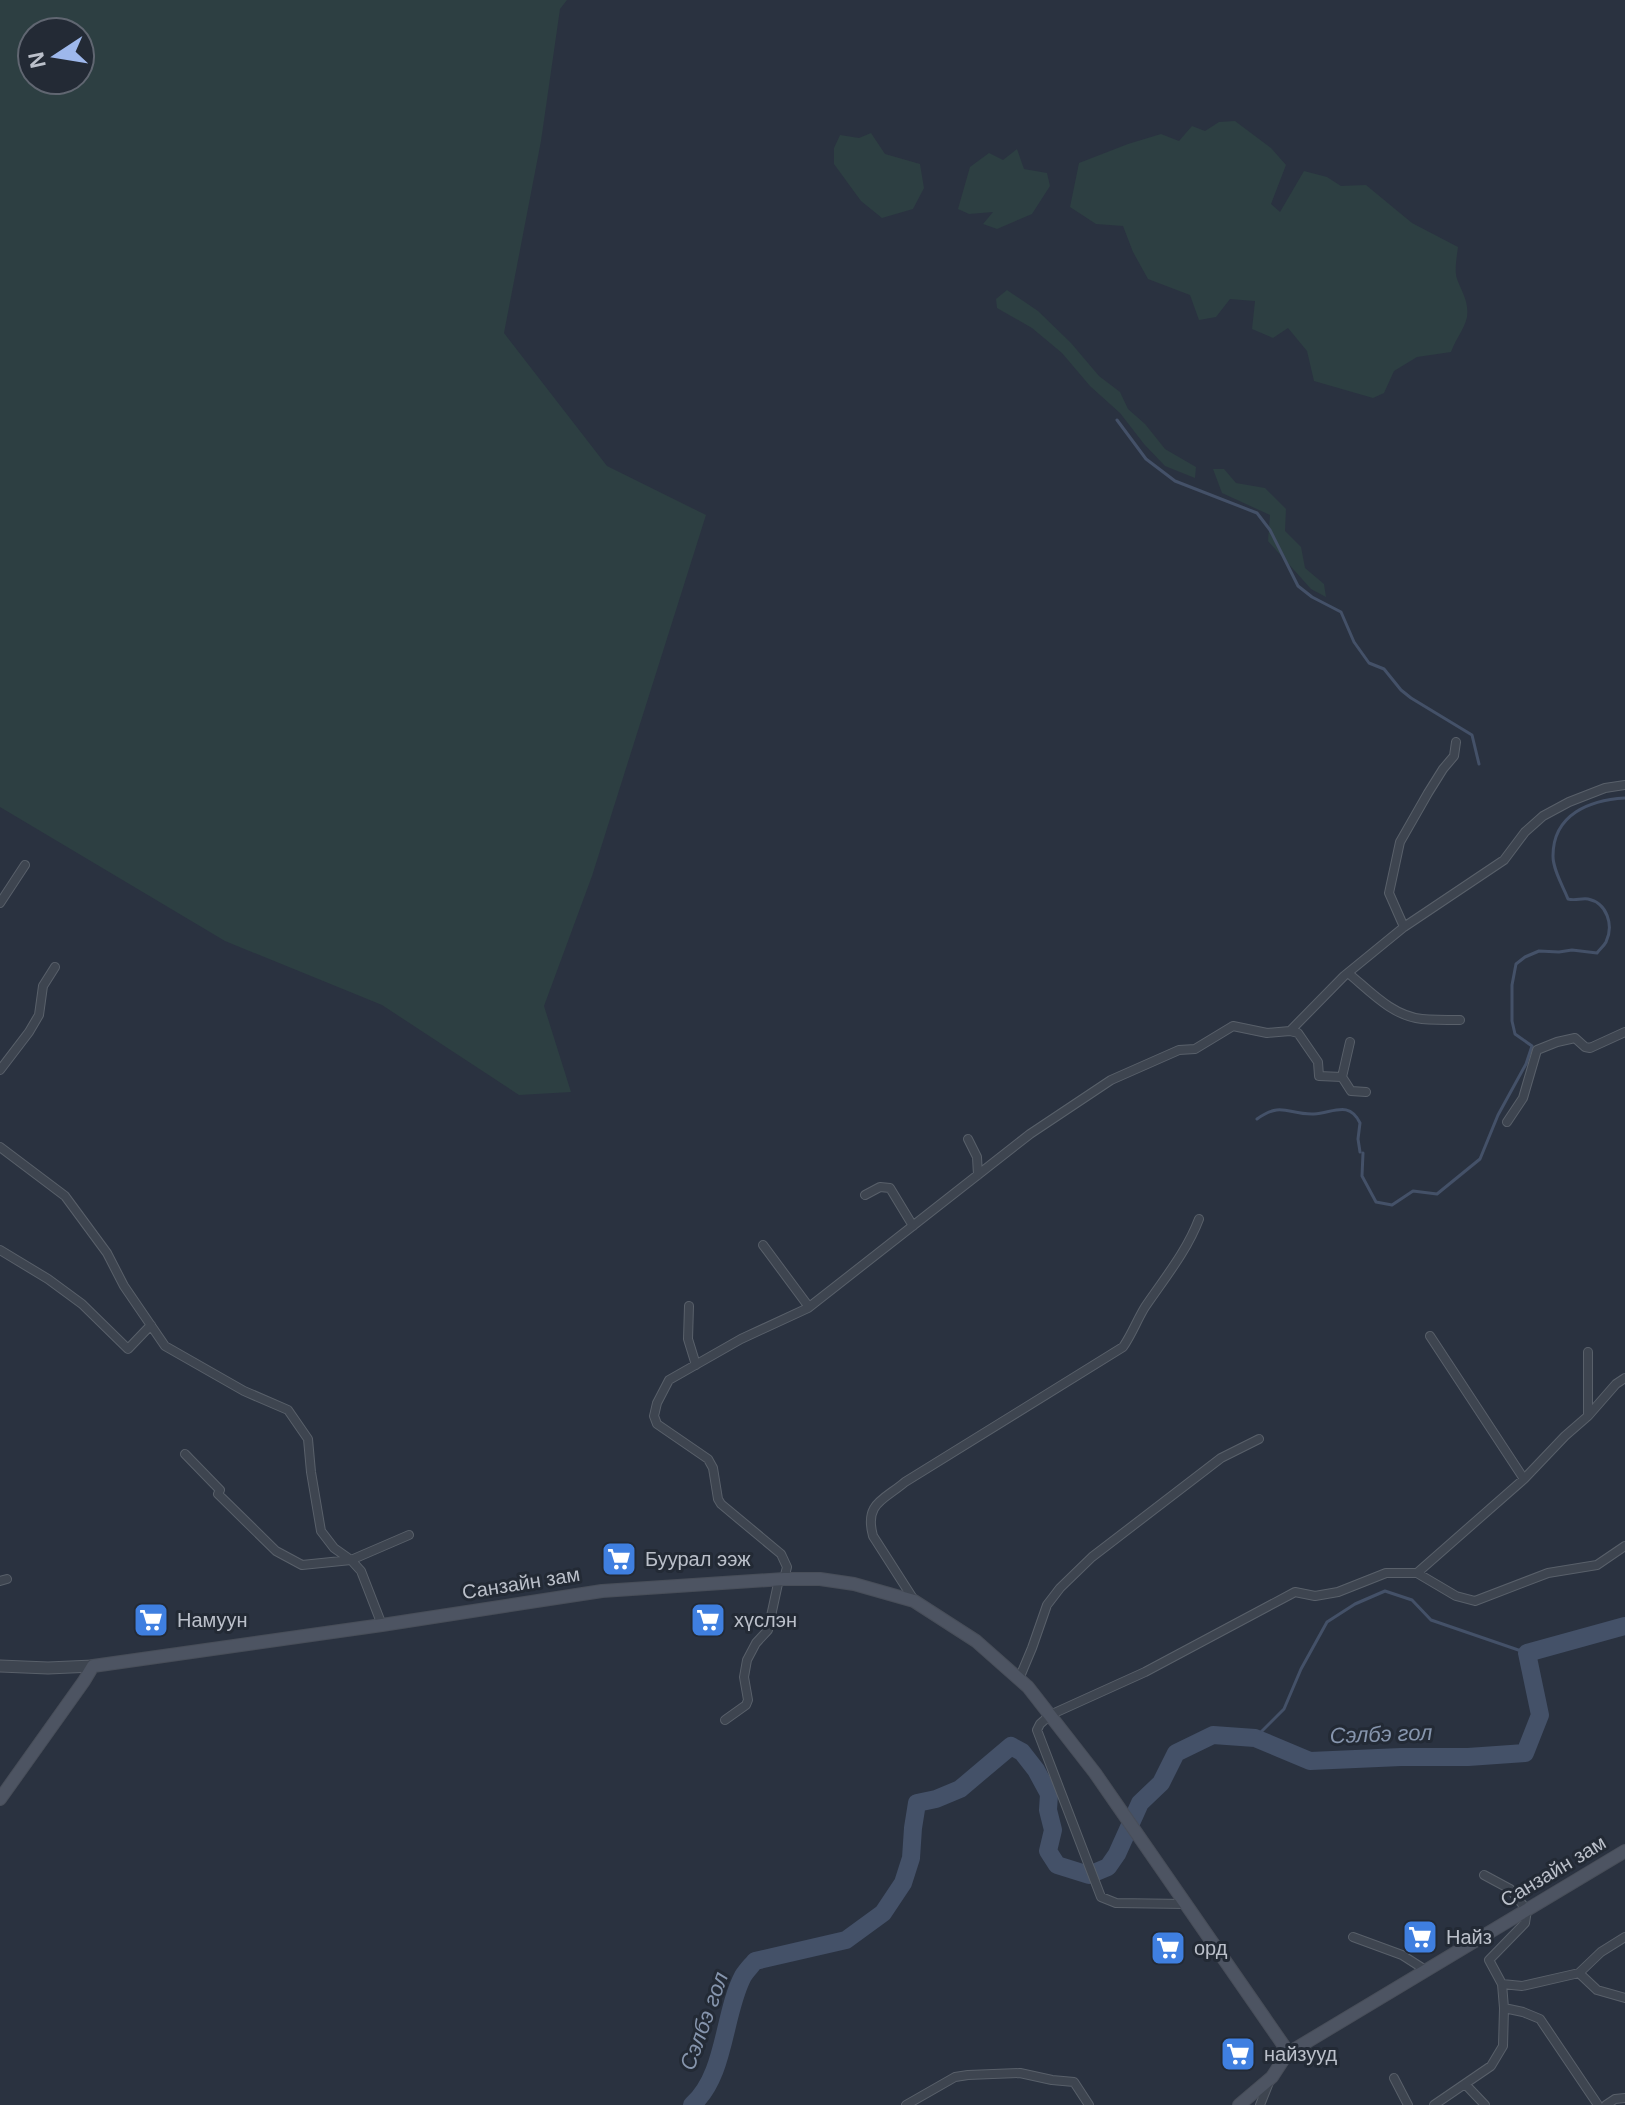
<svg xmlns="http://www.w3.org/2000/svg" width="1625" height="2105" font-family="Arial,sans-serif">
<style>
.green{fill:#2d3f42;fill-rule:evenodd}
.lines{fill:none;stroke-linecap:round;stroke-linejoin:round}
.stream{stroke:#445168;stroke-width:3}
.river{stroke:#445168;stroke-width:18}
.minor-casing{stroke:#59606a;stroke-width:10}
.tertiary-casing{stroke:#59606a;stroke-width:13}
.secondary-casing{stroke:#484e59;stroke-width:14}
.minor{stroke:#3e4550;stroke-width:8}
.tertiary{stroke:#3e4550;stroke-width:11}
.secondary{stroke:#4d5462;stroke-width:12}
.labels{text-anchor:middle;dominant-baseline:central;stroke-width:6;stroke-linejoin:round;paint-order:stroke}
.poi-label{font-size:20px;fill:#bbc0ca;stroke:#232a35;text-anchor:start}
.street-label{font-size:20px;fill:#bbc0ca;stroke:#232a35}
.water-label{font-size:22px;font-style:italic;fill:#8695ad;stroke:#232a35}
</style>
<rect width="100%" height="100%" fill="#2a3240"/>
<path class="green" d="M0 0H567L560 9 541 141 504 333 607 466 706 515 592 876 544 1006 571 1092 519 1095 382 1005 225 941 0 807ZM32 32H80V80H32Z
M1235 121 1271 148 1286 165 1271 204 1280 212 1304 171 1327 177 1341 186 1366 185 1412 223 1458 247C1457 256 1454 270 1457 279 1462 292 1469 302 1467 317 1464 330 1456 338 1451 352L1417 357 1394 371 1384 393 1373 398 1314 381 1307 351 1288 328 1273 338 1252 329 1255 301 1230 299 1216 317 1199 320 1190 295 1148 279 1133 252 1123 226 1096 224 1070 207 1079 163 1128 144 1161 134 1179 141 1192 126 1205 131 1219 122Z
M871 133 885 154 920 164 924 188 913 209 882 218 861 201 834 164V148L840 135 859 138Z
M1017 149 1024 169 1047 173 1050 186 1032 214 997 229 983 224 993 212 969 214 958 209 970 167 989 153 1003 160Z
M1007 290 1038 311 1071 343 1099 376 1120 392 1128 409 1145 424 1165 449 1196 467 1195 478 1165 466 1144 444 1120 413 1090 386 1062 353 1032 328 997 308 996 299Z
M1213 469H1224L1236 483 1265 488 1286 509 1285 531 1301 547 1305 568 1324 584 1326 597 1311 589 1268 541 1270 515 1222 493Z"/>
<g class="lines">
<path class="stream" d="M1117 420 1146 459 1175 481 1257 513 1270 530 1298 586 1312 597 1341 612 1354 642 1369 663 1384 669 1401 690 1411 698 1472 735 1479 764
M1257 1119C1282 1101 1288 1115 1314 1114 1333 1113 1349 1100 1360 1123L1358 1139 1360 1152
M1363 1153 1362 1176 1376 1202 1392 1205 1413 1191 1437 1194 1480 1159 1498 1115 1526 1064 1532 1046 1515 1034 1512 1021V985L1516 964 1525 957 1539 951 1559 952 1572 950 1597 953C1600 949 1604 946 1606 942 1614 925 1607 903 1588 899 1581 898 1575 901 1568 899 1563 886 1553 870 1553 856 1553 814 1590 800 1625 798
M1255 1738 1284 1709 1301 1669 1327 1622 1355 1604 1385 1591 1412 1600 1431 1620 1527 1653"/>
<path class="river" d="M692 2105C726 2075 723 2014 743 1976 746 1971 751 1966 755 1961L846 1940 883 1913 903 1883 911 1858 913 1828 917 1803 936 1799 960 1789 1011 1746 1022 1752 1036 1770 1049 1794 1048 1810 1053 1830 1048 1851 1057 1865 1089 1875 1108 1867 1117 1854 1140 1803 1161 1783 1176 1753 1213 1735 1255 1738 1310 1761 1401 1757H1468L1525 1753 1540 1715 1527 1653 1625 1626"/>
<defs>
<path id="minor" d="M0 903 25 865
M1404 927 1389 893 1400 842 1428 793 1443 769 1454 756 1456 742
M1348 973C1370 991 1392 1016 1422 1019 1434 1020 1447 1020 1460 1020
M1290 1031 1298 1033 1318 1062 1319 1076 1342 1077 1350 1042
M0 1070 29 1032 39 1015 43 986 55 967
M1342 1077 1351 1091 1366 1092
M1507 1122 1523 1098 1537 1050 1557 1042 1575 1038 1585 1047 1590 1048 1625 1032
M968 1139 977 1157 978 1175
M0 1147 65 1196 107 1253 124 1286 165 1346 244 1391 288 1410 308 1439 311 1472 321 1531 334 1548 351 1560 361 1571 382 1625
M865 1195 880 1187 890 1188 913 1226
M763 1245 809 1307
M0 1250 48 1279 82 1304 128 1349 151 1325
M689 1306 688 1339 696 1365
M1588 1416 1616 1384 1625 1378
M185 1454 220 1490 218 1494 276 1551 302 1565 351 1560 409 1535
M1524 1479 1565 1436 1588 1416V1352
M1417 1573 1456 1596 1475 1601 1548 1573 1597 1565 1625 1546
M784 1579 787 1567 781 1554 721 1504 718 1499 713 1468 708 1459 657 1424 654 1416 657 1403 669 1380 741 1339 808 1308 1030 1134 1111 1080 1179 1050 1195 1049 1233 1026 1267 1033 1290 1031 1344 976 1404 927 1504 860 1525 832 1543 816 1569 802 1605 788 1625 785
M0 1581 7 1579
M914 1600 873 1536C864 1503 884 1500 905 1482L1123 1347C1132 1334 1137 1320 1145 1307 1164 1279 1187 1251 1199 1219
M1019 1679 1032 1648 1047 1605 1060 1588 1092 1557 1221 1458 1259 1439
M725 1720 746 1705 748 1700 744 1677 747 1660 756 1643 768 1630 779 1579
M1185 1904 1116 1903 1101 1897 1037 1730 1040 1724 1050 1715 1145 1672 1295 1592 1315 1596 1338 1592 1386 1573H1417L1524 1479 1430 1336
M1353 1937 1402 1955 1427 1971
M1579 1973 1597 1990 1625 1998
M1502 1984 1522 1986 1579 1973 1601 1952 1625 1937
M1504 2008 1523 2012 1540 2019 1598 2105
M1394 2078 1408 2105
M1465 2084 1485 2105
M906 2105 955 2077 968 2075 1020 2073 1052 2080 1074 2082 1089 2105
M1260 2105 1270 2080
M1434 2105 1491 2066 1503 2046 1504 2008 1502 1984 1489 1960 1525 1923 1527 1910 1510 1889 1484 1875
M1606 2105 1615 2099 1625 2098"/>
<path id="tertiary" d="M0 1666 48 1668 93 1666"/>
<path id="secondary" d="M0 1799 84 1681 93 1666 382 1625 602 1591 784 1579H820L854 1584 914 1601 976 1641 1028 1687 1095 1773 1284 2046
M1295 2049 1625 1851
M1239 2105 1272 2077 1285 2057"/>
</defs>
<use href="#minor" class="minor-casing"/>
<use href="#tertiary" class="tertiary-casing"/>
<use href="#secondary" class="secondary-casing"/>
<use href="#minor" class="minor"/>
<use href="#tertiary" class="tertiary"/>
<use href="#secondary" class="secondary"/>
</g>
<defs>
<symbol id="supermarket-square" viewBox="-11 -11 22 22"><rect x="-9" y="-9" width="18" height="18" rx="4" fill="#3f7fe0" stroke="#232a35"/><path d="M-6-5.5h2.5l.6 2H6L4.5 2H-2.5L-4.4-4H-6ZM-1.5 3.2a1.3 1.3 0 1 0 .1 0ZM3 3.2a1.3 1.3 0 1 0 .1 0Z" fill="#fff"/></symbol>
</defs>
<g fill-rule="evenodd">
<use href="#supermarket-square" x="599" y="1539" width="40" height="40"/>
<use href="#supermarket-square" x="131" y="1600" width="40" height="40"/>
<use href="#supermarket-square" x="688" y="1600" width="40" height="40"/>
<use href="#supermarket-square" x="1400" y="1917" width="40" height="40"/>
<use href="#supermarket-square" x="1148" y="1928" width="40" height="40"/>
<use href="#supermarket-square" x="1218" y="2034" width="40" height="40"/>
</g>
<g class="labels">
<g class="poi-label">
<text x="645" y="1559">Буурал ээж</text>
<text x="177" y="1620">Намуун</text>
<text x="734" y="1620">хүслэн</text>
<text x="1446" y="1937">Найз</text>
<text x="1194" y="1948">орд</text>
<text x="1264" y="2054">найзууд</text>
</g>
<g class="street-label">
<text transform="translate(521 1583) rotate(-9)">Санзайн зам</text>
<text transform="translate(1553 1871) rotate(-31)">Санзайн зам</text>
</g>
<g class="water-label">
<text transform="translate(1381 1734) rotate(-2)">Сэлбэ гол</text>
<text transform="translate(704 2021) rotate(-70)">Сэлбэ гол</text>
</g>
</g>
<g transform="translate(56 56) rotate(258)"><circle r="38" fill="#232a35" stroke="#606671" stroke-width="2"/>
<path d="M0-6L14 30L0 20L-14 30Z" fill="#9eb8ec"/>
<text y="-12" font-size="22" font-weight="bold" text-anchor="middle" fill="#bbc0ca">N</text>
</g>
</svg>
